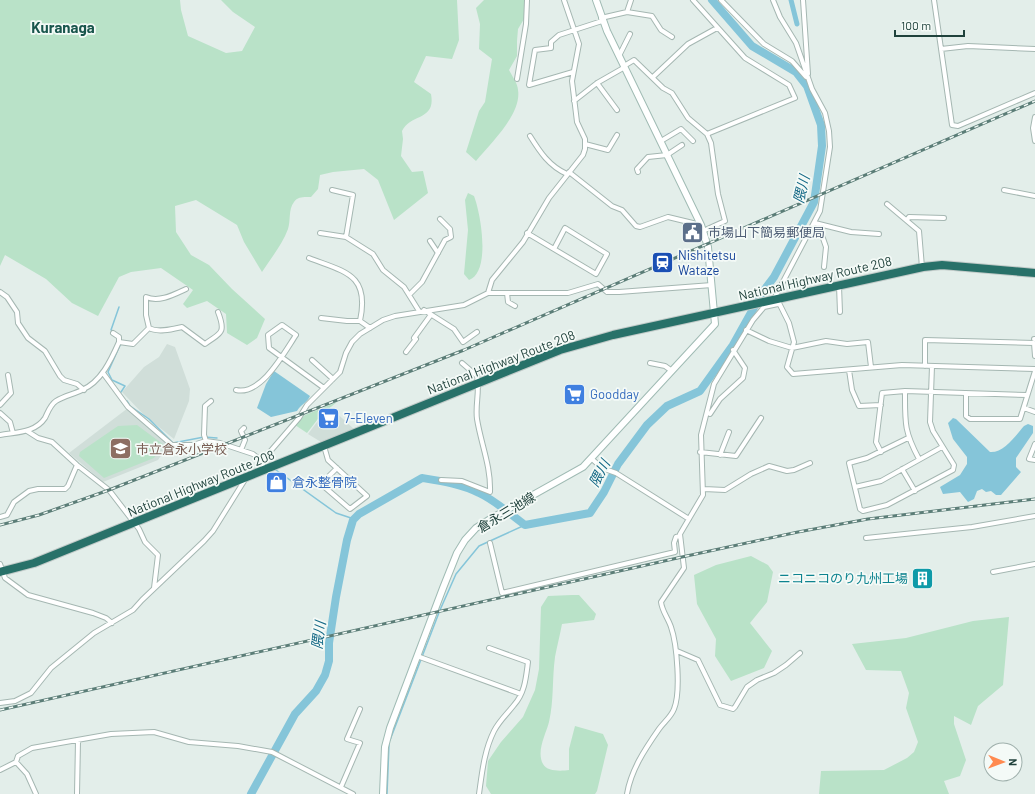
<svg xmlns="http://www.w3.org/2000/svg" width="1035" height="794" font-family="Barlow,'Noto Sans JP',sans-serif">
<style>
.built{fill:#d0ded9}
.green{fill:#b9e2c8}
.water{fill:#85c5d9}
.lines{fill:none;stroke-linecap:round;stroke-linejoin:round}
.stream{stroke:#85c5d9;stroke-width:1.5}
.canal{stroke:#85c5d9;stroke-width:5}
.river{stroke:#85c5d9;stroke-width:8}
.street-casing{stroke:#a5b7b2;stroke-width:6}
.secondary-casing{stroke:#a0bbb4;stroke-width:8}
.highway-casing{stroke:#c1cac8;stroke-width:10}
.street{stroke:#fff;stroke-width:4}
.secondary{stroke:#fff;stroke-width:6}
.highway{stroke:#287169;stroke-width:8}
.rail-casing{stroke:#5b7d77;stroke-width:3}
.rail{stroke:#f4faf7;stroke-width:1.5;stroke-dasharray:4.5;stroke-linecap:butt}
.labels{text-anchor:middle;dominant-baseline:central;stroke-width:3.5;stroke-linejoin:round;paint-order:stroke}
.service-label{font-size:13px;fill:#4e5e75;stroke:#f4faf7;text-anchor:start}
.transit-label{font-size:13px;fill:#164399;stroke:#f4faf7;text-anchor:start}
.street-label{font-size:13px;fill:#20423c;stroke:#f4faf7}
.shop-label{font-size:13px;fill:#366cbe;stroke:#f4faf7;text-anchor:start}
.education-label{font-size:13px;fill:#785e54;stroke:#f4faf7;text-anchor:start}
.culture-label{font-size:13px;fill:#0d838f;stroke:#f4faf7;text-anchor:end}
.water-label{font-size:14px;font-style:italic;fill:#136885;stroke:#f4faf7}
.quarter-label{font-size:15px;font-weight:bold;fill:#19564d;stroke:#f4faf7}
</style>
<rect width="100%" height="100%" fill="#e3eeea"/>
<path class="built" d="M167 344 175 347 190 389 189 401 174 439 145 416 122 392 144 367 159 357Z
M128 408 168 445 158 460 103 482 69 453Z
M331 408 354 429 321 442 308 434 320 418Z"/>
<path class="green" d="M0 0H180L181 10 188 36 226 53 242 51 255 27 233 12 221 0H457L459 40 452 59 426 56 414 82 431 94C436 121 411 113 402 131L403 139 401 156 412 172 423 171 428 193 394 220 378 180 364 169 333 172 320 175 318 189 311 197C305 197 298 196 294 202 288 210 291 220 288 229 282 245 271 258 262 272L244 242 237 225 196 200 175 206 176 232 191 255 209 265 232 289 265 319 257 338 247 345 227 333 226 314 207 301 187 308 183 304 193 290 161 268 131 272 119 277 98 316 72 303 46 279 5 255 0 266Z
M484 0H525L524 19 518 29 517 41V56L509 70C512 76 518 84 518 90 522 114 490 144 476 161L466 152 479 111 485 102 492 59 479 49 480 24 476 8Z
M468 193 474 196C481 214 491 272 469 280L464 274 468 230 465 200Z
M337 402 321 415 307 433 295 425 305 415Z
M137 425 164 445 154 458 104 478 79 456 80 452 118 426Z
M751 556 768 565 773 572 767 602 750 623 772 651 764 668 731 681 715 656 716 639 697 604 694 575 716 565Z
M572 595H579L596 614 594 620 562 624C560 635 557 646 555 657 552 679 554 701 549 722 546 734 536 751 543 764 547 772 562 771 569 770V749L575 726 603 734 608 745 597 791 595 794H491L486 786 488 761 501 742 523 717 535 690 539 669 541 607 548 596Z
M1009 617 1003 685 978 706 971 725 954 716V724L966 760 960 776 944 781 949 794H819L821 771 884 770 907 758 914 752 918 742 906 708 909 693 901 671 866 670 852 644 906 638 973 621Z"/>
<path class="water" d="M274 371 310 396C308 402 300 405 297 411L271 417 257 408 266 384Z
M953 418 956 419 990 452C1004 453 1016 435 1024 426L1028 424 1033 426V433L1016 458V467L1021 472 1001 495H996L991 491 986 492 982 489 977 491 974 499 968 502 960 492 943 494 940 487 960 475 967 464V457L953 439 948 423Z"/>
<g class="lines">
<path class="stream" d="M114 332 111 330 119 307
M121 343 108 372 112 380 125 386 121 392
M127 401 130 406 149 419 173 443 204 437 217 438
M276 470 336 513 354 519
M390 740 440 610 456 574 479 546 525 525
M387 794 389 744"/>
<path class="canal" d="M791 0 797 24"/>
<path class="river" d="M251 794 295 714 316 691 325 675 329 661V643L336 597 347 540 353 520 359 514 422 478C441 481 462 484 479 493 496 501 510 514 525 525L590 513 604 492 618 464 647 425 667 406 700 391 733 345 762 293 774 277 814 202 822 146 821 125 807 86 796 72 752 46 712 0"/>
<defs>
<path id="street" d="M693 0 745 58 789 85 795 98 707 134
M721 0 764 44 792 61 806 77
M773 0 780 17 796 43 812 89 825 113 829 131 830 147 820 211 774 299
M803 0 808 74
M934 0 952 125 958 126 1035 93
M627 12 652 16 661 30 672 37
M601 18 627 12 631 0
M941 49 968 46 1035 49
M619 56 630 34
M624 66 634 60 663 88 672 93 688 118 707 134 711 143 718 194 725 221 703 231
M573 72 529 85 535 50 551 48V42L559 35 602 21
M653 77 688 44 717 28
M517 79 526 24 527 0
M597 83 617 110
M574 101 597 83 625 67
M1035 117 1033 128 1035 141
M530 136C540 152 549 166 567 174
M661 141 681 129 693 141
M585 144 608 150 617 135
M569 172 612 206 622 210 636 226 640 227 668 217 701 225
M638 172 637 169 648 157 667 155 682 145
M332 190 353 195 346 237
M1004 190 1035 196
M887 204 919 231 922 267
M907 220 909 217 944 218
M815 223 851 232 879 234
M818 224 826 247 824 267
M320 233 346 237 373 254 383 270 404 287 419 311
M527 233 596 274 607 254 565 228 554 249
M430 241 438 253
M309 258C345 272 370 274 360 321H347L321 318
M839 286 840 312
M186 289C175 294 159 303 146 297V315L149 328C158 333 173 329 182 327L205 344C219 333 227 335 218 312
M0 292 7 297 17 312 18 323 28 338 45 351 60 376 64 380 77 384 84 390
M488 293 492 280 523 242 549 198 583 155 585 149V139L577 122 572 81 579 44 564 0
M507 293 508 302 515 306
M409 295 422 282 445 240 451 237 450 229 440 219
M778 301 789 323 794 342 787 367 793 374 902 365 1035 369
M424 310 454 329 463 342 477 332
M360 321 370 328
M746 330 769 341 792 348 826 341 847 344 868 342 871 367
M1034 339H1035
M119 342 133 344 149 328
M406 352 416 339 414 338 430 316
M312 360 333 379
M650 363 665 366 672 371
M925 366V340L1034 343 1035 356
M849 370 852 390 859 406 881 405
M103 373 128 407 172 445H193L206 441 220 443 253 454 262 461 264 470
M236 390C261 396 284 353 296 335L282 325 268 335 269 348 324 388
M905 391C905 423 904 431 919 459
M966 393V416L970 419H1020L1035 371
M0 405 11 393 8 375
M1024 408 1035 412
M0 413 10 422 13 433
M708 413 710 414 720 399 743 378 745 368 733 350
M27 431 38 438 52 442 77 465 109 490 139 529 145 542 158 555 154 588
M0 435C16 432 35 433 45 418 48 412 50 405 56 401 64 396 74 394 82 390 101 382 111 360 119 342V337L113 333
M908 438 867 458 849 463 860 509 863 511 887 505 953 470 954 465 933 431 930 422 932 366
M206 441 204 435 205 406 211 401
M1035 444 1029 459 1035 460
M324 446 328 460 367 496 350 509 321 484 337 468
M241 450 245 440 241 431 244 428
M700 452 736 456 761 418
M881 452 876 442 882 393 905 391 1027 395
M720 455 729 432
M592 459 602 468 616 473 689 519
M262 461 299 418 307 405 340 372 346 353 352 342 360 334 383 320 395 316 464 305 488 293H568L598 284 607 292H619L712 285
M902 469 915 491
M441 480 462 481 490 492C491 466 481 444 477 419 475 405 480 391 477 376L462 363
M855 487 881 481 942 447
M704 489 725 490 751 474 769 466 787 471 794 470 810 463
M0 517 7 515 14 502 29 491 38 489H65L68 486 77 465
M866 538 972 527 1035 516
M490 543 502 593 675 552 674 543 676 537 680 536
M0 564 5 578 28 595 93 613 106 618 112 623
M993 572 1035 564
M677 651 698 660 720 705 733 709 735 707 747 687 757 680 774 673 786 665 800 653
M417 656 521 694
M0 703 15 701 31 693 51 668 94 633 133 610 142 600 204 541 213 531 246 478
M16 762 27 774 36 794
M0 770 16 762 18 756 32 748 111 734 154 732 189 742 238 746 272 752 353 794
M341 787 360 743 347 739 360 709
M77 794 78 741
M479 794C482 773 484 751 494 731 499 721 507 714 514 705 525 693 526 677 528 662L489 648
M627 794C631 770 645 749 659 729 664 722 671 717 674 709 681 692 677 644 671 627 668 618 662 611 661 602L684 568 680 534 703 495 701 435 714 384 753 320 764 307 778 304"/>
<path id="secondary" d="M383 794 385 747 390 728 443 588 457 553 465 540 476 528 492 518 583 467 715 324 708 247 701 225 607 31 596 0"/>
<path id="highway" d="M0 572 34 563 560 350 613 335 923 267 942 265 1035 273"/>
</defs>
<use href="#street" class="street-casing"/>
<use href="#secondary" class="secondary-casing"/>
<use href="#highway" class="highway-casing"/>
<use href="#street" class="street"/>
<use href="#secondary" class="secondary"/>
<use href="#highway" class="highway"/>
<defs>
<path id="rail" d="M0 525 39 515 109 490 464 350 1035 101
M0 710 682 557 798 532 868 519 1035 499"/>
</defs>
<use href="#rail" class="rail-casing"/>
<use href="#rail" class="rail"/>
</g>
<defs>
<symbol id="civic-square" viewBox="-11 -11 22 22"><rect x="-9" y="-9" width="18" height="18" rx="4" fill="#5c6f8a" stroke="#f4faf7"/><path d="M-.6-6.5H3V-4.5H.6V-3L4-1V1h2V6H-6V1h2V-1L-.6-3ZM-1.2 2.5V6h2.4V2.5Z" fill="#fff"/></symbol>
<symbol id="station-square" viewBox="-11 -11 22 22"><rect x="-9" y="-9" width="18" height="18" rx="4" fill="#1a4fb4" stroke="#f4faf7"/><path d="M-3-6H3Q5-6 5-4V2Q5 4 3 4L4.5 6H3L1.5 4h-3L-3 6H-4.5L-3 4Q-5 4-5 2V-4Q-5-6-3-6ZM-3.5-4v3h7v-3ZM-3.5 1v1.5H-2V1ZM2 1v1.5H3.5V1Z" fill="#fff"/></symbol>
<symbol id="supermarket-square" viewBox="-11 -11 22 22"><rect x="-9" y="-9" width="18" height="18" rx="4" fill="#3f7fe0" stroke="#f4faf7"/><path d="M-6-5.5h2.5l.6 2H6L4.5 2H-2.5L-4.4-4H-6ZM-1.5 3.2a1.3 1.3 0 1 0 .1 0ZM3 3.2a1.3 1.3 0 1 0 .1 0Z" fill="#fff"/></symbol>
<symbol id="school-square" viewBox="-11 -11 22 22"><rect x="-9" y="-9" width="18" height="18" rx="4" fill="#8d6e63" stroke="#f4faf7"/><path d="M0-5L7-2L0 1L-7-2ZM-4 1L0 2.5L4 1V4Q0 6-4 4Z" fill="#fff"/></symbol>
<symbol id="shop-square" viewBox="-11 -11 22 22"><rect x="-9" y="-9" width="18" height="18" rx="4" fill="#3f7fe0" stroke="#f4faf7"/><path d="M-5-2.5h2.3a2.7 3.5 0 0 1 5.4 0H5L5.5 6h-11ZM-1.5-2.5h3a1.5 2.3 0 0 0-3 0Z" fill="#fff"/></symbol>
<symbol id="building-square" viewBox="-11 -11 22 22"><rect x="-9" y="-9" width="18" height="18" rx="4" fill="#0f9aa8" stroke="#f4faf7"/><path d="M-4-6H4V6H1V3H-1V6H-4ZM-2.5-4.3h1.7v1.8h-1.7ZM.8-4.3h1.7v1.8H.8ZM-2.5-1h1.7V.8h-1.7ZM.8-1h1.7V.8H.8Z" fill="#fff"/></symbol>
</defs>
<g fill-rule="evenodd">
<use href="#civic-square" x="680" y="220" width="25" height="25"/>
<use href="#station-square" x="650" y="250" width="25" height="25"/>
<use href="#supermarket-square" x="562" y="382" width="25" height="25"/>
<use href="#supermarket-square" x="316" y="406" width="25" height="25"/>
<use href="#school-square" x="108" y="436" width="25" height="25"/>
<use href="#shop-square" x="264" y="470" width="25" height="25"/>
<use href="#building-square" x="910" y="566" width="25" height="25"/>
</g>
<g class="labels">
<g class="service-label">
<text x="708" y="232">市場山下簡易郵便局</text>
</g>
<g class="transit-label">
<text x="678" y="255">Nishitetsu<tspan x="678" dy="15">Wataze</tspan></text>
</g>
<g class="street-label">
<text transform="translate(815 278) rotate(-13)">National Highway Route 208</text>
<text transform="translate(501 362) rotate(-21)">National Highway Route 208</text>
<text transform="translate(201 483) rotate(-22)">National Highway Route 208</text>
<text transform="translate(506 512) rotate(-31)">倉永三池線</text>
</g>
<g class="shop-label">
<text x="590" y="394">Goodday</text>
<text x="344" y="418">7-Eleven</text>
<text x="292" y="482">倉永整骨院</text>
</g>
<g class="education-label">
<text x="136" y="449">市立倉永小学校</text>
</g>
<g class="culture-label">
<text x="908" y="578">ニコニコのり九州工場</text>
</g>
<g class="water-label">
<text transform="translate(801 189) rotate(-76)">隈川</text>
<text transform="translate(599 473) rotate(-62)">隈川</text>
<text transform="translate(318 635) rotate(-82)">隈川</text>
</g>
<g class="quarter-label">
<text x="63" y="27">Kuranaga</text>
</g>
</g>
<g transform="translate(1003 762) rotate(91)"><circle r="19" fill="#f4faf7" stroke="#9fb0ac"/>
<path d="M0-3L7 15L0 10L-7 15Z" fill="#ff8a50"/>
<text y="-6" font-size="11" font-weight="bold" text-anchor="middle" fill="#20423c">N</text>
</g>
<path d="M895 30v6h69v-6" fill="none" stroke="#20423c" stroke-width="2"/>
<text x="901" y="30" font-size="12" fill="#20423c" stroke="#f4faf7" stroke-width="3" paint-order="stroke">100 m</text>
</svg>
